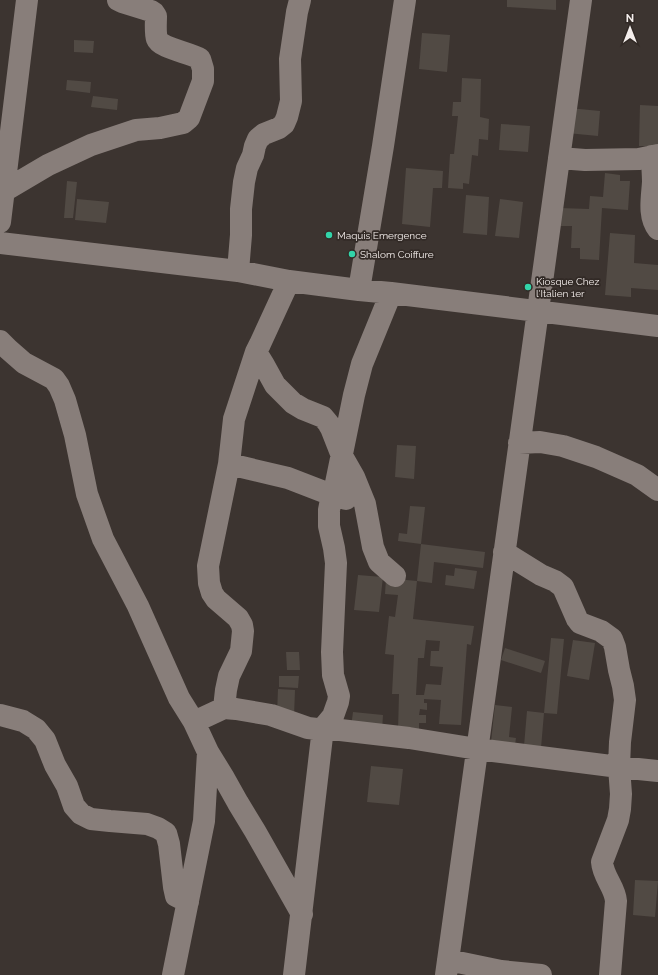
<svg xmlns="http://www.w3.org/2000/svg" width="658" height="975" font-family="Raleway,sans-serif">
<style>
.building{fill:#514a44;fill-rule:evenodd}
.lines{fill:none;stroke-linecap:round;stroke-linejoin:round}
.minor{stroke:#887e7a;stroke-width:22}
.poi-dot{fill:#32d4a9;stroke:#322a26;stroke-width:1.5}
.labels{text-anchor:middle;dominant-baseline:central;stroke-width:3.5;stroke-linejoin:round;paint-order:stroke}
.poi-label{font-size:10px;fill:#f4eeec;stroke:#322a26;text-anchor:start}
</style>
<rect width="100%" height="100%" fill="#3c3430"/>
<path class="building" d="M507 0H556V10L507 7Z
M422 33 450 35 447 72 419 69Z
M74 40 94 41 93 53 74 52Z
M462 78 481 79 480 117 489 119 488 140 479 139 478 156 472 155 469 184 463 183V189L448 188 450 154H454L458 116H452L453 102H461Z
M67 80 91 82 90 93 66 90Z
M93 96 118 99 117 110 91 107Z
M640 105 658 106V146H639Z
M569 108 600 111 598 136 567 133Z
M501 124 530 126 528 152 499 150Z
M406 168 443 171 442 188H433L430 227 402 224Z
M605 173 620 175V181H630L628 210 602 208 599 260 580 259V248H571L572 226H558L559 208 589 209 590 196 603 197Z
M67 181 77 182 73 218H64Z
M466 195 489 197 487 235 463 233Z
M77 199 109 202 106 223 75 220Z
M500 199 523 202 519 238 495 236Z
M610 233 635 235 634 263 658 265V290L631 288V297L605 295Z
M397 445 416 446 414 479 395 477Z
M410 506 425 507 421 544 398 541 399 533 407 534Z
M421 544 485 552 483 568 434 562 432 583 417 581Z
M455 568 477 571 474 589 445 585 446 575 454 576Z
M358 575 383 577 379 612 354 610Z
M386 578 417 581 413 619 474 626 471 645 467 644 461 725 439 724 441 700 424 699V703H427V710L420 709 419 715H426V723H419V732L398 731 399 694H392L394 655 385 654 389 616 395 617 398 595 385 594ZM426 640 440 641 439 651H431L430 666 443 667 441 685 426 684 424 695H416L418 658H424Z
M551 638 564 639 557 714 544 713Z
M573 640 595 643 589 680 567 676Z
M505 648 545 661 541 673 501 660Z
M286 652H299L300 670H287Z
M279 676H299L298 688 279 687Z
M278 689 295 690 294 716 277 715Z
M495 705 512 707 509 737 516 738 515 745 491 742Z
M527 711 544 713 541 748 524 746Z
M353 712 383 715 382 730 351 727Z
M371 766 403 769 399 805 367 802Z
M635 880 658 881 655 917 633 915Z"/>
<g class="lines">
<path class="minor" d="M652 156C652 165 653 174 653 182 652 198 648 216 658 229
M559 158 585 160 639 159 658 155
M4 191 48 165 91 145 136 130 160 128 183 123 189 118 203 81V69L200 59C191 53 160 48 157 39 155 33 156 23 156 16L154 13 151 11 122 2 118 0
M0 222 27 0
M0 243 238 271 289 281 359 290 391 293 658 326
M238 271 241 235V209L244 182 247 168 253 155 255 146 258 139 264 134 279 128 284 124 287 117 291 101 290 59 297 12 300 0
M359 290 383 146 405 0
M0 341 8 349 24 363 54 379 59 386 65 400 75 435 87 494 103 539 138 606 179 698 194 722 208 752 224 778 238 803 255 831 302 914
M256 352 264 365 275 385 293 403 303 409 323 417 328 423 331 428 342 456 354 477 365 504 373 547 379 562 395 576
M519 443 540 442 563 446 596 457 637 475 658 490
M229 464 288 478 332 495 346 499
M504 552 541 575 555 581 563 587 577 619 580 623 601 631 612 639 615 647 619 670 623 686 625 700 620 742 619 767 621 794 620 809 618 820 602 862C603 877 615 887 616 901L610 975
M224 708 226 690 229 676 241 651 243 631 242 625 238 618 216 599 212 593 209 583 208 566 229 464 234 419 256 352 260 344 289 281
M0 715 23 721 36 729 45 740 55 765 67 786 74 806 81 814 91 819 110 821 147 824 158 828 166 833 169 844 174 887 176 896 188 902
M194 722 224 708 236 709 271 715 308 728 317 729 323 728 409 738 477 749 619 767 658 771
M448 960 501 971 541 975
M173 975 204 821 208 752
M294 975 323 728 333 716 338 702 339 696 333 675 332 652 336 563 334 548 329 526V510L332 495 336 483 354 395 362 364 391 293
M446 975 581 0"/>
</g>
<g class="poi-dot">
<circle cx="329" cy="235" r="4"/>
<circle cx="352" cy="254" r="4"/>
<circle cx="528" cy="287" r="4"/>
</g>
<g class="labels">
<g class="poi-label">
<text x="337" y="235">Maquis Emergence</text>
<text x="360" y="254">Shalom Coiffure</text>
<text x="536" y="281">Kiosque Chez<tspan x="536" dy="12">l'Italien 1er</tspan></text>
</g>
</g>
<g transform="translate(630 28)" stroke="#322a26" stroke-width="3" paint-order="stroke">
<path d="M0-3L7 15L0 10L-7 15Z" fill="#f4eeec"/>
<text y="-6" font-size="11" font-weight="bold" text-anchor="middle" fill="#f4eeec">N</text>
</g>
</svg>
